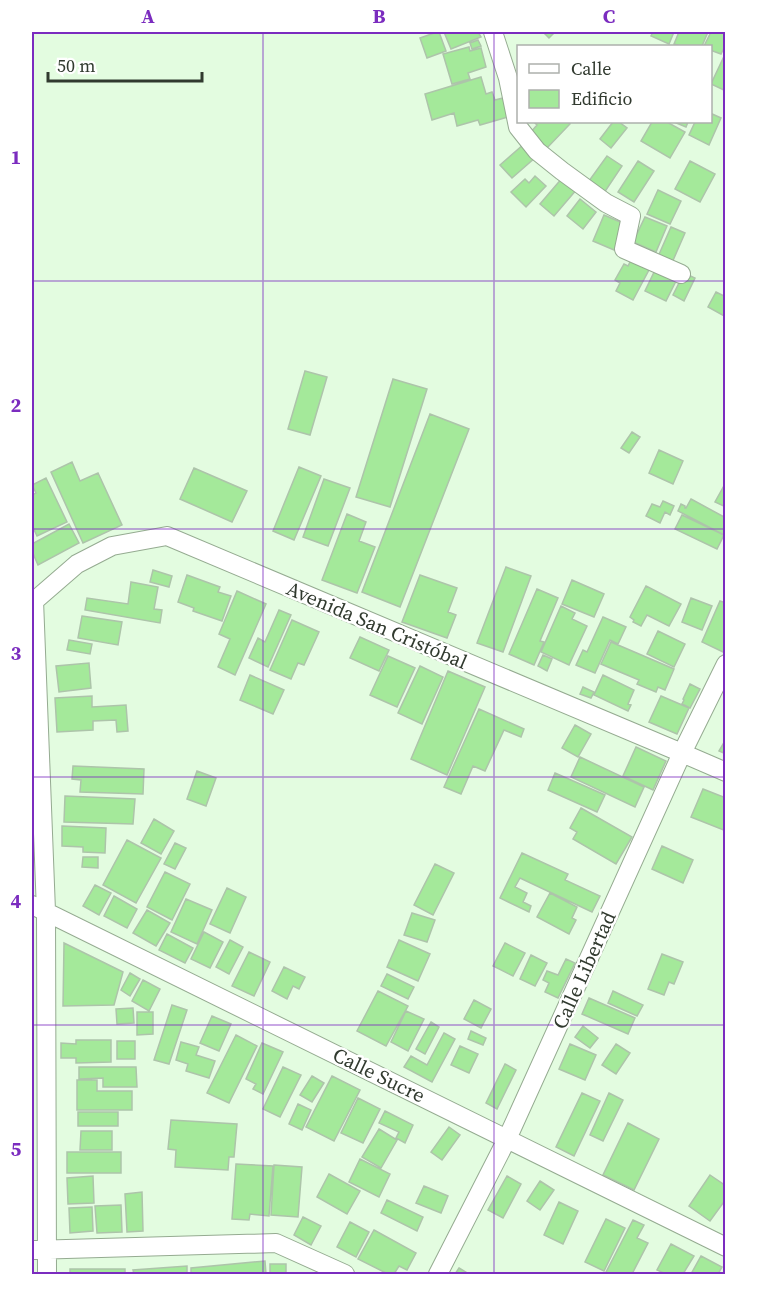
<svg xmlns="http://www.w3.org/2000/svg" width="757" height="1306" font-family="'Source Serif 4',serif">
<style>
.building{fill:#a4e99a;stroke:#adc4aa;stroke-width:1.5}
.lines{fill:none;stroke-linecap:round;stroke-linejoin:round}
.minor-casing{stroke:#95ab91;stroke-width:20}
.minor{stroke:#fff;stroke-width:18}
.grid{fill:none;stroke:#7b2cbf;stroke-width:1.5;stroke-opacity:0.55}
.labels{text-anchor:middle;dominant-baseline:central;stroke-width:5;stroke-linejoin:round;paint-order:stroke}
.street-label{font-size:20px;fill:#313a2f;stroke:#fff}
.neatline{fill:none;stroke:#7b2cbf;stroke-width:2}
.grid-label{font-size:20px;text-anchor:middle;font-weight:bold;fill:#7b2cbf}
</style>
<rect width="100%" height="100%" fill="#e3fce0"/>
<path class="building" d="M437 32H439L446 51 427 58 420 38Z
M444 32H478L481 37 451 49Z
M543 32H555L549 38Z
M653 32H674L669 44 651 36Z
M679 32H708L702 46H681L674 44Z
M711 32H726V44L721 54 710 50V46H704Z
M478 40 481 46 472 49 470 43Z
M469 47 470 51 481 48 486 67 468 73 470 79 452 84 443 54Z
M726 52V91L711 84Z
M481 77 486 94 492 92 495 100 503 98 508 117 480 125 478 120 457 126 454 113 432 120 425 94Z
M710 113 721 118 709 145 689 135 695 122H710Z
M534 122H567L570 124 547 148 531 132 537 125Z
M613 122H619L627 128 611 148 600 139Z
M652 122H667L685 132 670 158 641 141Z
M674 122H688L686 127Z
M524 144 536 157 512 178 500 165Z
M607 156 622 166 602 196 586 185Z
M638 161 654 171 634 202 618 192Z
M690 161 715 174 700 202 675 189Z
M535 176 546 186 526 207 511 192 525 179 529 183Z
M563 177 577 189 554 216 540 204Z
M658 190 681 201 670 224 647 214Z
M580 199 596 212 583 229 567 216Z
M604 215 625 224 614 250 593 241Z
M645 217 667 226 656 252 633 242Z
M671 227 685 233 671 265 657 259Z
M632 258 650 268 633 300 616 291 620 283 615 280 624 264 628 266Z
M657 266 678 277 666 301 645 291Z
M684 273 695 278 684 301 673 295Z
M716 292 726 297V317L708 307Z
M305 371 327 377 310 435 288 429Z
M393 379 427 389 390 507 356 497Z
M430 414 469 429 400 607 362 592Z
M632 432 640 437 629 453 621 448Z
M659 450 683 461 673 484 649 473Z
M72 462 80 481 98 473 122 525 83 543 51 472Z
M299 467 321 476 294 540 273 531Z
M194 468 247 491 232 522 180 499Z
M46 478 67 522 37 536 32 525V495L36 493 32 485Z
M324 479 350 488 328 546 303 537Z
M726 482V507L715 502Z
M691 499 726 518V536L678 511 681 504 685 506V508H686Z
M663 501 674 506 670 515 665 512 660 523 646 516 652 504 660 507Z
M347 514 366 522 359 541 375 547 357 593 322 580Z
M682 515 724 535 717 549 675 529Z
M69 524 79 543 38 565 32 551V544Z
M506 567 531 576 503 652 477 643Z
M153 570 172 576 169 587 150 582Z
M187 575 220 587 218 592 231 596 222 621 193 611 194 608 178 602Z
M420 575 457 588 448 612 456 615 447 638 402 622Z
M572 580 604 594 594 617 562 604Z
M131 582 158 587 154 609 162 610 160 623 85 610 87 598 128 604Z
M646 586 681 604 669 626 647 615 641 626 633 622 634 620 630 617Z
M537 589 558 598 540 641 544 642 534 665 509 654Z
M237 591 266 604 235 675 218 667 230 639 219 634Z
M691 598 712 606 702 630 682 622Z
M720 601 726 603V646L723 652 702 642Z
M561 606 575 613 572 619 587 626 569 665 541 652Z
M279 610 291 615 268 667 249 658 258 638 265 642Z
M82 616 122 622 118 645 78 638Z
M603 617 626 627 618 644 610 640 595 673 576 665 583 650 587 652Z
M292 620 319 632 304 665 298 663 291 679 270 670Z
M658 631 685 644 674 667 647 654Z
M360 637 389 650 379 671 350 658Z
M69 640 92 644 90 654 67 650Z
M611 642 674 669 665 690 658 687 656 692 637 684 639 680 601 664Z
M543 655 552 659 547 671 538 666Z
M388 656 415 668 397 707 370 695Z
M89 663 91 688 59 692 56 666Z
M420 666 443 677 422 724 398 713Z
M448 671 485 687 447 775 411 759Z
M250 675 284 690 273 714 240 700Z
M603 675 634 690 628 704 631 705 628 711 594 695Z
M690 684 700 689 690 708 682 704 684 700 683 699Z
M583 687 594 692 591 698 580 694Z
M92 696V707L126 705 128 731 117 732 116 720 93 721V730L57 732 55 698Z
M661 696 689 708 677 734 649 722Z
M479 709 524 729 521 737 504 730 485 771 473 766 461 794 444 787Z
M575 725 591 734 578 757 562 748Z
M726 739V754L719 751Z
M636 747 666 761 653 790 623 776Z
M580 757 644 787 635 807 571 777Z
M73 766 144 769 143 794 80 792 81 780 72 779Z
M197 771 216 778 206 806 187 799Z
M555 773 605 795 597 812 548 790Z
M703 789 726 798V831L691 817Z
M65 796 135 799 133 824 64 822Z
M581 808 632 837 616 864 573 839 577 832 570 828Z
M154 819 174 831 161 854 141 843Z
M62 826 106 828 105 853 83 852V847L62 846Z
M127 840 161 858 136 903 103 885Z
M175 843 186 848 175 869 164 864Z
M662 846 693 860 683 883 652 869Z
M522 853 568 874 565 880 600 896 592 912 520 878 515 887 527 893 523 902 531 906 529 912 500 898Z
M83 857H98V868L82 867Z
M435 864 454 873 433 915 414 905Z
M165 872 190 884 172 920 147 907Z
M95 885 111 893 99 915 83 906Z
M227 888 246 897 230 933 210 924Z
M550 893 577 907 572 918 576 920 569 934 537 917Z
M114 896 137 909 127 928 104 916Z
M186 899 212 910 197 944 171 932Z
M147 910 170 923 156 946 133 933Z
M412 913 435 920 427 942 404 935Z
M204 932 223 942 210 968 191 959Z
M167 934 193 948 185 963 159 950Z
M230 940 243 947 229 974 216 967Z
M399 940 430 954 418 981 387 967Z
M64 943 123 972 114 1005 63 1006Z
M505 943 525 953 513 976 493 966Z
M249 952 270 962 254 996 232 986Z
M662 954 683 962 674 984 669 982 664 995 648 989Z
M531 955 547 963 535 986 520 979Z
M566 959 575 963 558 998 545 992 549 983 543 980 547 971 558 975Z
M284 967 305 977 299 989 293 986 287 999 272 991Z
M130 973 140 979 130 996 121 990Z
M387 974 414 987 408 999 381 986Z
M143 980 160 989 149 1011 132 1001Z
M378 991 408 1006 386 1046 357 1031Z
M613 991 643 1005 637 1016 608 1003Z
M589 998 635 1018 628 1034 582 1014Z
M474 1000 491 1009 481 1028 464 1019Z
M172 1005 187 1010 169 1064 154 1060Z
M133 1008 134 1023 117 1024 116 1009Z
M406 1011 424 1019 408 1051 391 1042Z
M137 1012H153V1034L137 1035Z
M212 1016 231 1024 219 1051 200 1043Z
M431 1022 439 1027 425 1054 416 1049Z
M583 1026 598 1038 590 1048 575 1037Z
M471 1031 486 1038 483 1045 468 1039Z
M444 1033 455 1039 432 1082 404 1067 411 1056 427 1065Z
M236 1035 257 1046 229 1103 207 1093Z
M76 1040H111V1062L76 1063V1058H61V1043L76 1044Z
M117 1041H135V1059H117Z
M181 1042 199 1047 196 1055 215 1061 209 1078 186 1071 188 1064 176 1060Z
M262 1043 283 1052 263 1094 253 1089 256 1084 246 1079Z
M570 1044 596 1055 585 1080 559 1069Z
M616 1044 630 1053 616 1074 602 1065Z
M460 1046 478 1054 469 1073 451 1065Z
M505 1064 516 1070 497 1109 486 1103Z
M79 1067H136L137 1087H103V1078L79 1079Z
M283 1067 301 1075 280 1117 263 1109Z
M312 1076 324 1083 312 1102 300 1095Z
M332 1076 360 1090 334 1141 306 1127Z
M77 1080H97V1091H132V1110H77Z
M582 1093 600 1101 574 1156 556 1147Z
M609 1093 623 1100 603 1141 590 1135Z
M358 1098 380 1109 363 1143 341 1133Z
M298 1104 311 1110 302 1130 289 1124Z
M385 1111 413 1125 405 1143 396 1138 399 1132 379 1123Z
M78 1112H118V1126H78Z
M171 1120 237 1124 234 1157H229L228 1170 175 1167 176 1150 168 1149Z
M628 1123 659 1139 634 1190 603 1175Z
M449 1127 460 1135 442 1160 431 1152Z
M379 1129 397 1140 381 1168 362 1157Z
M81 1131H112V1150H80Z
M67 1152H121V1173H67Z
M360 1159 390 1174 379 1197 349 1182Z
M236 1164 273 1166 269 1216 250 1214 249 1220 232 1219Z
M274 1165 302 1167 298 1217 271 1215Z
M329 1174 360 1191 347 1214 317 1197Z
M710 1175 726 1186V1199L710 1221 689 1206Z
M93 1176 94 1203 68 1204 67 1178Z
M507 1176 521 1184 503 1218 488 1210Z
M540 1181 554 1190 540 1210 527 1201Z
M424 1186 448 1196 441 1213 416 1203Z
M142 1192 143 1231 127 1232 125 1194Z
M387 1200 423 1217 417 1231 381 1213Z
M559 1202 578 1211 563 1244 544 1235Z
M121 1205 122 1232 97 1233 95 1206Z
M92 1207 93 1231 70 1233 69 1208Z
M303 1217 321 1226 311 1245 294 1235Z
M606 1219 625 1228 604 1271 585 1262Z
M633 1220 644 1225 637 1238 648 1243 632 1274H605Z
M350 1222 369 1232 356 1257 337 1247Z
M374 1230 416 1253 407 1270 399 1266 394 1274H388L358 1259Z
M671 1244 694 1256 683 1274H666L657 1270Z
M701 1256 722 1267 718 1274H691Z
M265 1261 266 1274H191V1268Z
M270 1264H286V1274H270Z
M187 1266V1274H134L133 1270Z
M459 1268 469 1274H455Z
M70 1269H125V1274H70Z"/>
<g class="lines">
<defs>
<path id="minor" d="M493 32 508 78 518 127 537 151 562 171 606 203 631 216 624 249 681 274
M34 600 46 911 47 1274
M32 603 77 564 112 546 167 536 682 753 726 772
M32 905 726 1247
M32 1250 276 1243 345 1274
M438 1274 507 1139 682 753 726 664"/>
</defs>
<use href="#minor" class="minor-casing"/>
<use href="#minor" class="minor"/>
</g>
<path class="grid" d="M263 32V1274M494 32V1274M32 281H726M32 529H726M32 777H726M32 1025H726"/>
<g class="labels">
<g class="street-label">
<text transform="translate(377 625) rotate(23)">Avenida San Cristóbal</text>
<text transform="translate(584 970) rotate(-66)">Calle Libertad</text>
<text transform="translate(379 1075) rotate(26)">Calle Sucre</text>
</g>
</g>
<rect width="757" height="1306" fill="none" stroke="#ffffff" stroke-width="66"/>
<rect x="517" y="45" width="195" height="78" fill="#ffffff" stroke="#adb0ac" stroke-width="1.5"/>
<rect x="529" y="64" width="30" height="9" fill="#ffffff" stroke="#adb0ac" stroke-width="1.5"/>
<text x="571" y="75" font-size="18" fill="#313a2f">Calle</text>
<rect x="529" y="90" width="30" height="18" fill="#a4e99a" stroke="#adb0ac" stroke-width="1.5"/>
<text x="571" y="105" font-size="18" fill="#313a2f">Edificio</text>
<path d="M48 72v9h154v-9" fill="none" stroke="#313a2f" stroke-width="3"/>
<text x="57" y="72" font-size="18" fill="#313a2f" stroke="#ffffff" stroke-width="4.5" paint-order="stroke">50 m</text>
<rect x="33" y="33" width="691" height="1240" class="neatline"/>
<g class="grid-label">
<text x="148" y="23">A</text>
<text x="379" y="23">B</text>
<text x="609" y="23">C</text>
<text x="16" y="164">1</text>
<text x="16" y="412">2</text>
<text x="16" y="660">3</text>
<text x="16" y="908">4</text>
<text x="16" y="1156">5</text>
</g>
</svg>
